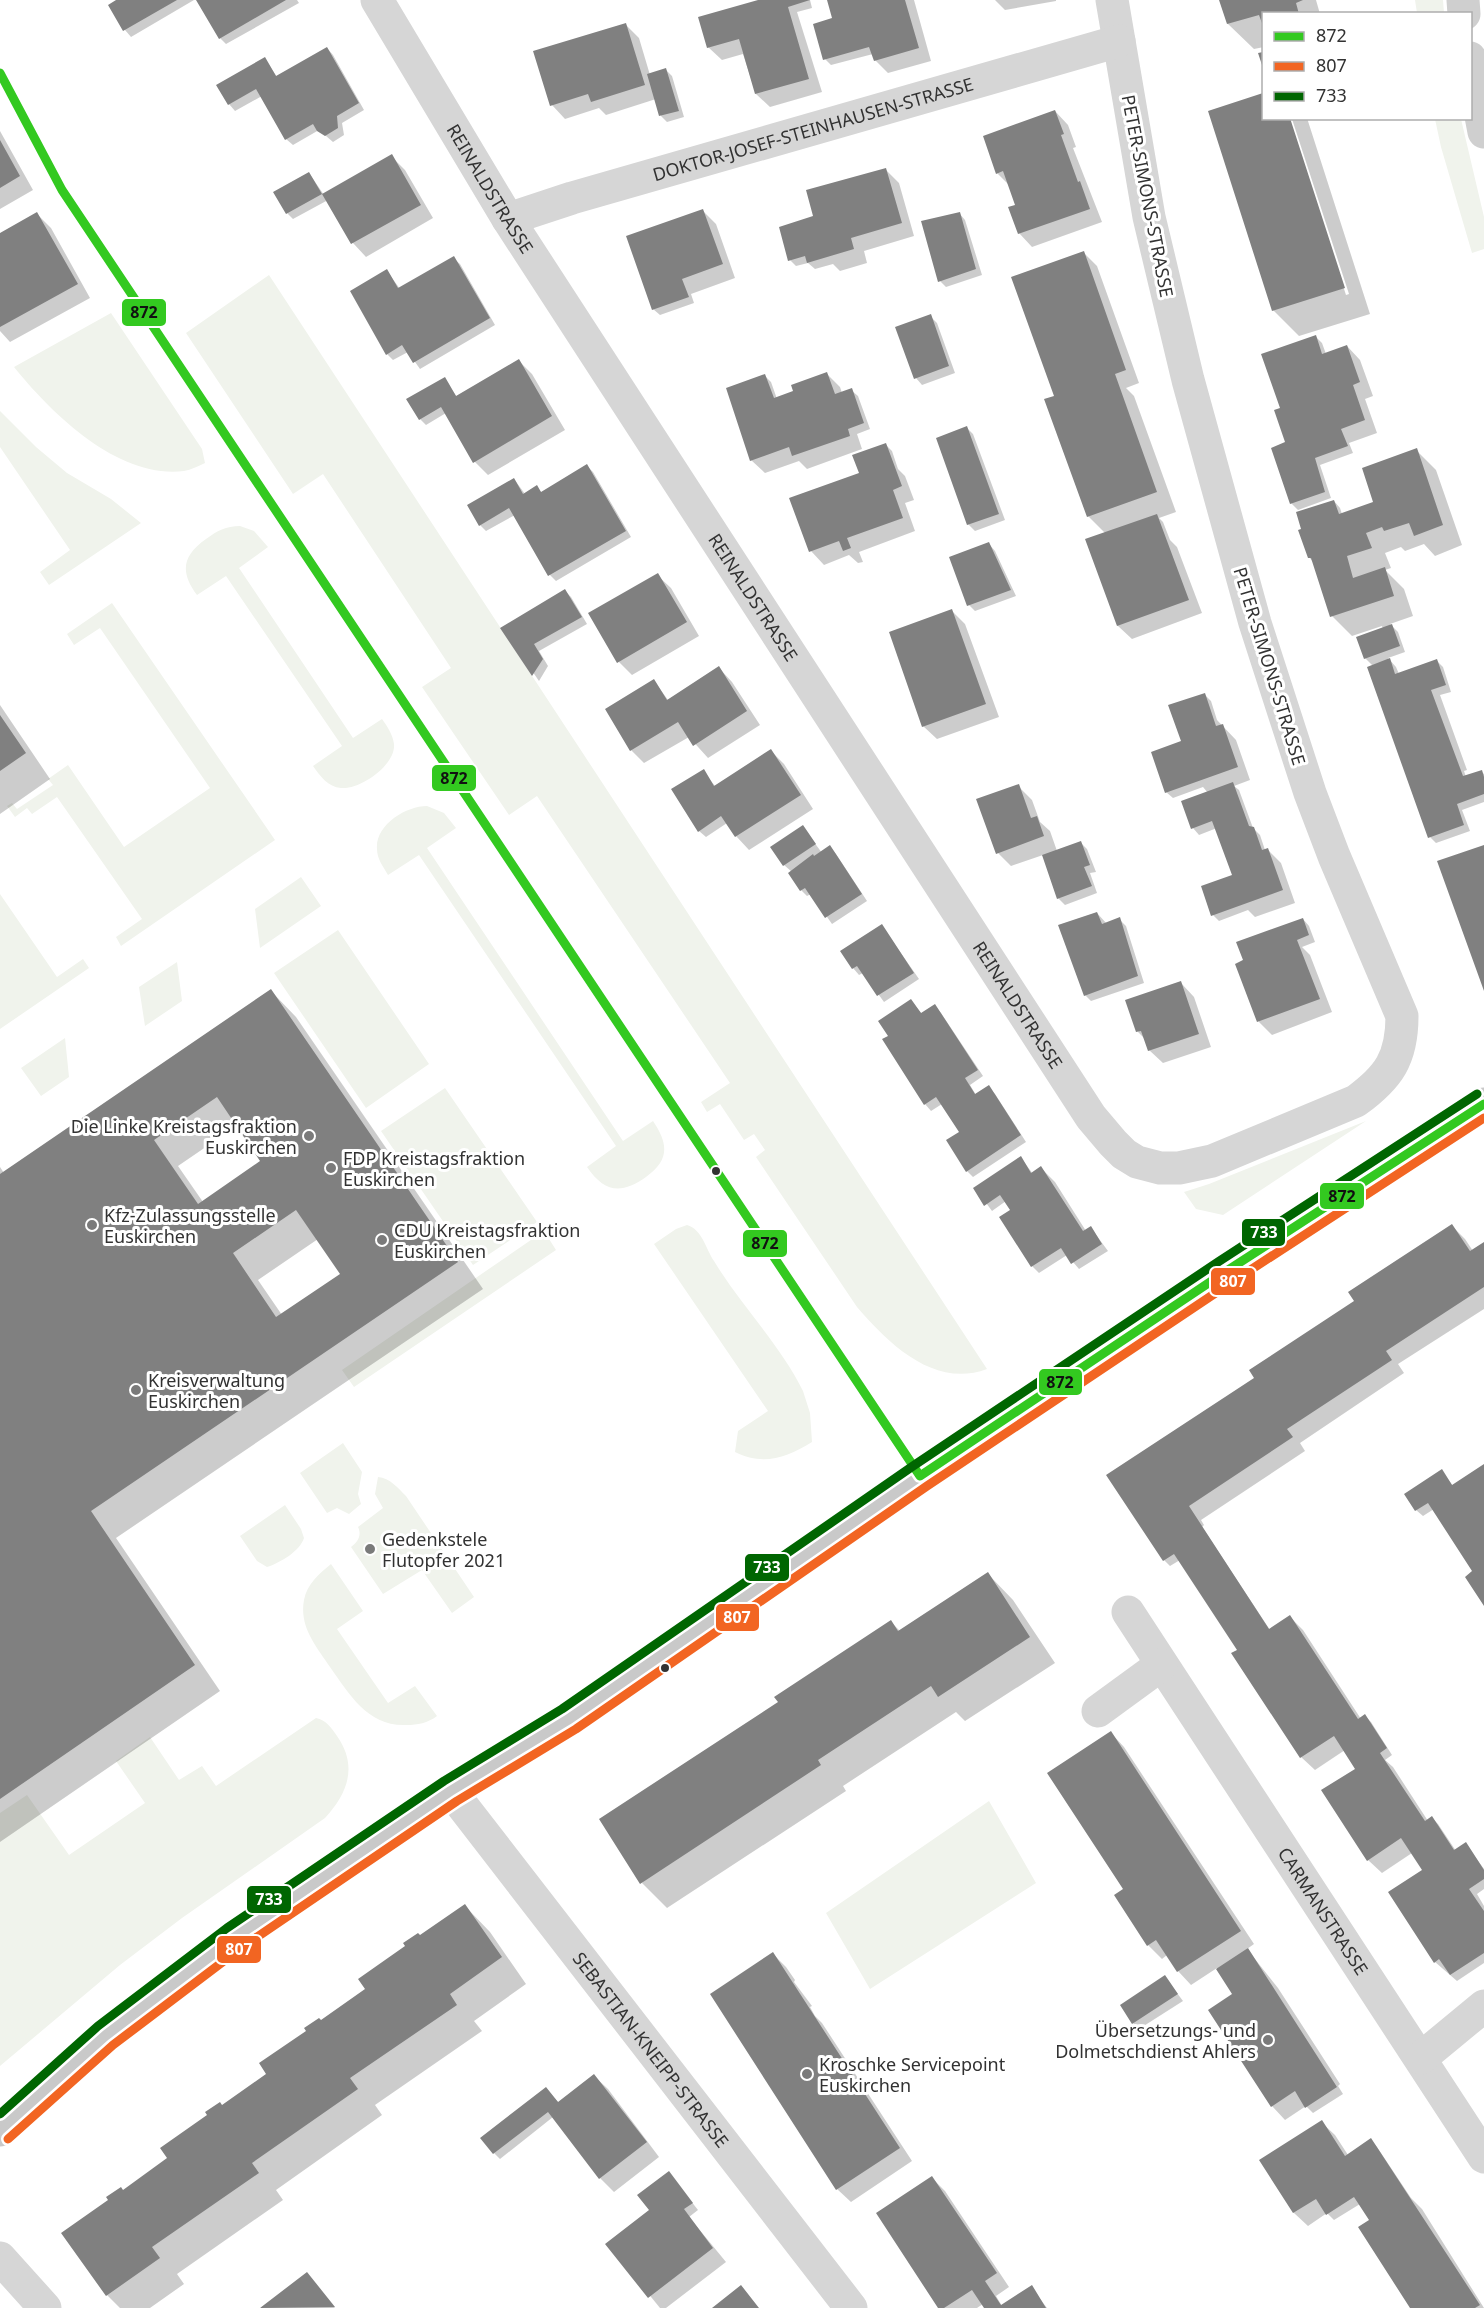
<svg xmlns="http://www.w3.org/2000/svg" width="1484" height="2308" font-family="'Noto Sans',sans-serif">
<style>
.green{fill:#f0f3ec}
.shadow{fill:#0003;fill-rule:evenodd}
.building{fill:#808080;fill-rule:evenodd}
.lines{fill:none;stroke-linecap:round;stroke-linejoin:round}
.street{stroke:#d6d6d6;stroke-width:33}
.secondary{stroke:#cfcfcf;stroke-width:33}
.primary{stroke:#c9c9c9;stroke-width:33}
.bus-1-casing{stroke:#fff;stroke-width:14}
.bus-2-casing{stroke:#fff;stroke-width:14}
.bus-3-casing{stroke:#fff;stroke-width:14}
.bus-1{stroke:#33c920;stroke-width:9}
.bus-2{stroke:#f26522;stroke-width:9}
.bus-3{stroke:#006601;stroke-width:9}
.poi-dot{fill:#7a7a7a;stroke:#fff;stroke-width:2}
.bus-dot{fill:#323232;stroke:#fff;stroke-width:2}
.labels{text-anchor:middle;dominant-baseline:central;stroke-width:6;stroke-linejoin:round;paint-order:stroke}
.street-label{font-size:18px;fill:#323232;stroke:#fff}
.poi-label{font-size:18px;fill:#323232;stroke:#fff;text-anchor:start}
.line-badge{stroke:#fff;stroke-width:2}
.badge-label{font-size:16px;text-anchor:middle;font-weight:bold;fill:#fff}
.pale-badge-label{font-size:16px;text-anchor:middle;font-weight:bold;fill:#111}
</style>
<rect width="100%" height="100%" fill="#fff"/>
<path class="green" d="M1415 0H1443L1444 13H1417Z
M1435 119H1461L1484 217V249L1472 253 1441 147Z
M269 275 987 1369C934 1389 888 1343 857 1307L756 1157 765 1150 754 1134 744 1140 720 1104 707 1112 701 1102 730 1083 537 796 509 815 422 687 451 668 323 474 293 494 186 333Z
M111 313 202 449 205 463C198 466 191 470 184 471 118 479 52 414 14 367Z
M0 411 36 447 67 473 111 499 141 523 49 585 40 572 70 550 0 447Z
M240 526 254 531 268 547 239 568 353 738 382 719C387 726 393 735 394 744 396 765 360 790 341 788 328 787 320 776 313 766L342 746 226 576 197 595C180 572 182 556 206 539 217 531 226 526 240 526Z
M112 603 275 840 121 946 116 937 142 919 57 797 32 814 27 808 15 817 7 806 12 803 17 809 53 785 48 779 68 765 124 847 210 788 100 628 74 645 67 634Z
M427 806 444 813 456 828 427 848 623 1141 653 1121C669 1145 669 1160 646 1177 621 1195 604 1192 587 1167L616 1146 419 855 388 875C383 866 377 859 377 849 375 825 406 806 427 806Z
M301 877 321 906 260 948 255 909Z
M0 894 57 977 83 959 89 968 0 1029Z
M338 930 429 1064 366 1108 274 973Z
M177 962 182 1001 145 1026 139 987Z
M65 1038 69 1077 41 1096 21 1068Z
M445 1088 537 1222 473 1265 381 1131Z
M1366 1121 1223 1215 1196 1209 1184 1192 1209 1184Z
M687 1225C702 1229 706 1249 714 1261 741 1306 780 1344 803 1391L810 1413 812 1442C786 1458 763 1466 735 1452L738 1431 768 1411 654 1244 676 1229Z
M544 1231 556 1250 354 1387 342 1370Z
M343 1443 362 1472 358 1494 361 1504 349 1514 337 1508 327 1513 300 1473Z
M378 1477C390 1478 398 1488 406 1496L474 1597 452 1613 422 1570 383 1594 351 1547C358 1542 362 1535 358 1527L383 1508 375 1494Z
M285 1505 301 1529 304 1538C300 1551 280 1563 267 1567L257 1561 240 1536Z
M331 1564 363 1611 337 1629 388 1703 415 1686 437 1716C428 1723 417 1725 407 1725 368 1727 350 1695 330 1667 316 1646 299 1627 304 1600 307 1584 319 1574 331 1564Z
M316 1718C326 1720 331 1727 337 1736 358 1766 348 1793 325 1818L182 1918 120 1965 0 2066V1813L27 1795 69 1855 145 1803 116 1761 150 1737 179 1780 202 1766 216 1786Z
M989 1801 1036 1883 870 1989 826 1913Z"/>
<path class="shadow" d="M119 0H194L131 37 125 30 110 5Z
M198 0H297L299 3 226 44 220 38Z
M763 0H810L812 8 797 12 822 92 770 107 756 94 743 54 722 60 708 47Z
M829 0H914L931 61 888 73 875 60 873 54 831 65 825 59 834 19Z
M995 0H1056V1L1005 10Z
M1221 0H1316L1320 14H1264V47L1254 49 1228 24Z
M625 24 639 38 650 75 666 70 672 76 684 117 667 122 661 116 656 99 606 115 599 108 565 119 552 105Z
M327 48 333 55 364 110 342 123 344 135 333 142 319 130 293 145 286 139 262 96 235 111 229 104 265 59 277 77Z
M1264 95V118H1307L1370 314 1299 336 1273 310 1210 112ZM1289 119H1292L1349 294 1346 295Z
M1055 111 1068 125 1076 147 1073 148 1102 222 1032 247 1019 233 1017 205 1010 186 997 173Z
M0 131 33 190 0 209Z
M391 156 405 170 433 218 366 257 353 243 328 200 293 219 287 213 309 173 324 195Z
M885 169 899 183 914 236 864 251 867 263 840 271 833 264 815 269 808 263 796 266 790 260 813 218Z
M703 211 716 224 735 278 691 294 694 303 660 315 653 309Z
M959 213 965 220 982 275 946 287 940 281Z
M37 214 51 228 90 298 10 342 0 331V235Z
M1084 253 1097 266 1139 383 1126 388 1134 396 1176 512 1159 518 1163 522 1170 540 1177 547 1202 613 1132 639 1118 626 1087 540 1106 534 1088 516 1055 397Z
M453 258 460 264 495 325 420 369 408 352 393 360 387 354V271L400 289Z
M930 316 937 323 955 373 922 385 916 378Z
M1316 337 1322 343 1326 354 1347 346 1360 360 1373 396 1365 399 1377 433 1349 443 1353 453 1320 465 1331 498 1298 510 1291 503 1287 443 1282 408Z
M519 361 532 374 565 430 488 475 475 462 446 413 426 425 420 419 444 379 457 397Z
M827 374 840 387 842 393 851 390 858 396 870 429 857 434 862 449 807 469 799 461 765 473 751 460 765 376 771 382 777 399 795 392Z
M967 428 973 434 1005 520 975 531 968 524Z
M885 444 892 451 898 469 905 476 914 500 905 503 915 531 859 552 863 562 858 563 849 555 824 565 811 551 860 474Z
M1416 450 1436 470 1462 545 1435 556 1424 544 1405 551 1401 547 1385 553 1391 568 1385 570 1404 589 1413 616 1390 624 1398 632 1405 652 1388 658 1396 667 1399 674 1436 660 1443 667 1451 692 1440 695 1467 770 1464 771 1466 777 1481 771 1484 774V802L1462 810 1470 831 1436 843 1430 837 1373 666 1365 658 1383 629 1382 626 1352 636 1332 616 1313 562 1309 557 1334 501 1340 508 1342 514 1375 503Z
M587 466 593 472 631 537 556 581 550 575 515 515 486 531 480 525 514 479 525 494 536 487 542 493Z
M989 544 995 551 1016 596 975 611 969 605Z
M657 575 671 588 699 636 632 675 619 662Z
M565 591 571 597 587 624 539 651 548 666 539 681 503 629Z
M952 611 965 624 999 717 937 739 923 726Z
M719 668 732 682 760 725 708 758 689 737 644 763 631 750 654 681 668 700Z
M1204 694 1211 701 1217 720 1236 740 1250 780 1234 786 1239 790 1253 828 1260 835 1265 850 1267 849 1281 863 1295 903 1255 917 1248 910 1219 921 1213 915 1234 875 1217 828 1199 835 1193 828 1183 802 1208 793 1203 787 1173 798 1166 792 1183 742Z
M0 705 50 779 0 814Z
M771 751 784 764 813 809 749 850 736 836 727 823 706 837 699 831 703 771 715 786Z
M1018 786 1032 800 1040 822 1050 831 1057 851 1081 843 1087 849 1096 872 1090 873 1097 893 1065 905 1058 898 1043 855 1011 866 998 853Z
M803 827 822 853 830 847 836 854 867 901 832 924 811 894 807 896 801 890 792 872 784 865Z
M1097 913 1107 924 1119 919 1126 926 1144 983 1091 1001 1085 995Z
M1303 919 1309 926 1315 942 1302 947 1310 955 1332 1012 1272 1035 1259 1022 1237 964Z
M882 926 919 979 884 1002 863 973 859 975 853 968Z
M1181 983 1194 997 1211 1047 1163 1063 1149 1050 1146 1040 1138 1032Z
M271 991 296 1017 483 1289 116 1538 220 1691 0 1842V1167L4 1173ZM238 1125 263 1161 203 1202 178 1166ZM318 1239 342 1274 282 1315 258 1280Z
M911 1001 922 1014 935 1006 941 1013 983 1076 970 1085 976 1095 988 1087 995 1094 1026 1142 973 1177 967 1171 961 1132 942 1104 931 1111 925 1104 890 1036Z
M1021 1158 1033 1174 1041 1168 1055 1182 1086 1231 1091 1228 1108 1251 1079 1269 1067 1255 1039 1273 1032 1266 1001 1218 1012 1211 1006 1201 992 1211 975 1188Z
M1452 1226 1465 1239 1473 1251 1484 1243V1309L1398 1364 1404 1373 1300 1443 1305 1451 1201 1520 1204 1525 1202 1527 1270 1630 1290 1617 1303 1630 1361 1719 1365 1716 1371 1722 1392 1755 1385 1760 1393 1767 1428 1821 1432 1818 1438 1824 1456 1851 1466 1844 1484 1869V1889L1477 1894 1484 1906V1963L1457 1981 1435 1962 1424 1871 1412 1853 1382 1873 1368 1860 1356 1769 1345 1750 1315 1770 1301 1757 1239 1650 1180 1560 1170 1566 1164 1560 1108 1476 1256 1379Z
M1484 1466V1603L1475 1572 1434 1509 1423 1516 1416 1510 1442 1471 1453 1486Z
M988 1574 1013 1600 1055 1663 965 1721 956 1712 843 1786 846 1791 667 1908 642 1883 780 1702 891 1622 900 1631Z
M1111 1733 1124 1747 1254 1944 1247 1949 1278 1988 1340 2084 1338 2086 1343 2094 1313 2113 1306 2106 1285 2120 1272 2106 1235 1994 1217 1968 1191 1985 1178 1971 1167 1955 1162 1959 1148 1945 1116 1895 1125 1890Z
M465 1906 490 1932 526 1984 474 2021 482 2031 375 2105 382 2115 276 2190 283 2200 177 2274 184 2284 150 2308H120L107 2295 124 2191 169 2159 222 2106 268 2074 321 2022 367 1990 420 1937Z
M773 1954 786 1967 795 1980 794 1982 812 2006 810 2007 815 2016 822 2023 912 2161 851 2202 837 2189Z
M1165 1977 1183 2001 1139 2029 1133 2023Z
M594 2076 608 2089 659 2157 614 2192 600 2178 553 2117 500 2159 494 2153 546 2089 559 2103Z
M1321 2122 1335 2135 1348 2155 1371 2140 1377 2147 1411 2198 1422 2209 1484 2308H1412L1371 2220 1360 2204 1334 2220 1327 2213 1308 2226 1294 2213 1261 2161Z
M669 2173 698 2210 689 2217 726 2262 666 2308H660L608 2244 651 2210Z
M932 2178 945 2191 1009 2287 996 2296 1002 2306 1031 2287 1047 2308H986L983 2304 977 2308H940Z
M307 2274 335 2308H262Z"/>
<path class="building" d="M116 0H177L123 31 108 5Z
M196 0H286L219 39Z
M758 0H810L788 7 809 79 755 94 739 39 707 48 698 17Z
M827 0H905L919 48 874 61 869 47 823 60 813 24 832 18Z
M1219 0H1303L1296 3 1299 14H1263V26L1259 15 1227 24Z
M626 23 645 85 591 102 588 94 550 106 533 51Z
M327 47 359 103 337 116 338 128 325 136 317 131 313 124 285 140 256 89 228 105 216 85 265 57 276 76Z
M1263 52V68L1258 53Z
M666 68 679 111 659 116 647 74Z
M1263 93V118H1290L1345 288 1272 311 1208 111Z
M1055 110 1064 134 1061 135 1078 182 1080 181 1090 209 1018 234 1008 207 1015 205 1003 171 996 174 983 136Z
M0 140 20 176 0 188Z
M392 154 421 205 351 244 322 194Z
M886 168 902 223 851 238 854 249 807 263 805 256 788 261 779 227 813 216 806 190Z
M309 172 322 194 286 214 273 192Z
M703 209 723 264 682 279 689 297 652 310 626 236Z
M37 212 78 284 0 327V233Z
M960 212 976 269 938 282 921 221Z
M1084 251 1126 370 1115 374 1157 492 1087 517 1044 399 1054 396 1011 277Z
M454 256 490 318 413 363 402 345 386 355 350 291 387 269 398 288Z
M931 314 949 366 914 379 895 327Z
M1316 335 1322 354 1347 345 1360 382 1353 385 1365 420 1341 429 1348 446 1315 458 1325 492 1290 504 1271 448 1285 442 1274 410 1280 408 1261 354Z
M519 359 552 416 473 463 441 407 419 420 406 399 445 377 456 396Z
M827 372 835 394 852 388 864 423 848 429 850 436 792 456 789 447 750 461 726 388 765 374 774 398 793 391 791 385Z
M967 426 999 514 967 525 936 438Z
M886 443 902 486 893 490 903 518 847 538 851 548 843 551 839 541 809 552 789 498 859 473 852 455Z
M1417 448 1443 525 1414 536 1409 523 1384 531 1382 527 1366 533 1372 548 1347 556 1353 578 1385 567 1394 596 1330 617 1311 558H1308L1298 530 1301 529 1296 512 1334 500 1339 514 1373 502 1362 468Z
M587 464 626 531 548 576 509 508 479 526 467 505 514 478 523 494 537 485 541 492Z
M1157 514 1189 600 1117 626 1085 539Z
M989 542 1011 590 967 606 949 557Z
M658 573 687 622 617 663 588 613Z
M565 589 582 617 534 644 543 659 532 676 500 628Z
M952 609 986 704 922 727 889 632Z
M1392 624 1400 646 1364 659 1356 637Z
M1390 658 1395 674 1437 659 1446 685 1431 690 1463 776 1482 770 1484 777V794L1457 804 1464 825 1428 838 1367 667Z
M719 666 747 711 693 746 678 722 630 751 605 709 654 679 667 700Z
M1205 693 1216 726 1223 724 1238 767 1165 793 1151 752 1181 741 1168 705Z
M0 715 26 753 0 771Z
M771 749 801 795 735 837 721 816 698 832 671 789 704 769 714 786Z
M1233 782 1249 826 1254 827 1262 850 1268 848 1283 890 1211 916 1201 886 1232 875 1212 821 1191 829 1181 801Z
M1019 784 1031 818 1037 816 1044 836 996 854 976 799Z
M803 825 816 844 783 866 770 847Z
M1081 841 1090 865 1084 867 1092 886 1057 899 1042 855Z
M830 845 862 894 825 918 805 888 800 891 788 873 813 854 814 856Z
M1484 845V991L1437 861Z
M1097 912 1102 924 1120 917 1138 976 1084 996 1058 925Z
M1303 918 1309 935 1297 940 1320 999 1257 1022 1235 964 1243 960 1236 942Z
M882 924 914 973 877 996 857 966 852 969 840 951Z
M1181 981 1199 1034 1148 1051 1141 1031 1136 1032 1125 1000Z
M271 989 458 1262 91 1511 195 1665 0 1799V1174ZM217 1097 260 1161 198 1204 154 1140ZM296 1210 340 1274 276 1317 233 1253Z
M911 999 921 1013 935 1004 978 1070 965 1078 975 1094 989 1085 1021 1135 966 1172 946 1140 959 1132 936 1097 924 1105 882 1039 888 1036 878 1021Z
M1021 1156 1031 1173 1041 1166 1083 1231 1091 1226 1102 1244 1071 1264 1061 1248 1031 1267 999 1217 1010 1210 1000 1195 984 1206 973 1188Z
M1452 1224 1470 1251 1484 1242V1287L1386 1351 1392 1360 1287 1429 1293 1437 1189 1506 1269 1629 1290 1615 1358 1719 1365 1714 1387 1748 1380 1753 1425 1821 1432 1816 1454 1850 1466 1842 1484 1870V1879L1469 1889 1484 1911V1953L1450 1975 1439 1959 1434 1963 1388 1892 1422 1870 1401 1838 1367 1861 1321 1790 1355 1769 1334 1736 1300 1758 1231 1653 1237 1650 1174 1554 1163 1561 1106 1475 1254 1378 1249 1370 1354 1301 1348 1292Z
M1484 1464V1606L1465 1577 1472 1571 1428 1503 1415 1511 1404 1494 1442 1469 1452 1485Z
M988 1572 1030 1637 938 1697 931 1686 818 1760 821 1765 640 1884 599 1819 778 1702 774 1697 891 1620 898 1631Z
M1111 1731 1241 1931 1177 1972 1156 1940 1147 1946 1114 1895 1123 1889 1047 1773Z
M465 1904 502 1957 450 1994 457 2005 350 2078 358 2089 252 2163 259 2173 152 2247 160 2258 106 2296 61 2233 108 2200 106 2197 121 2187 123 2190 167 2158 160 2148 207 2115 205 2112 220 2102 222 2105 266 2074 259 2063 306 2031 304 2028 319 2018 321 2020 365 1989 358 1979 405 1946 403 1943 418 1933 420 1935Z
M1248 1948 1337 2087 1305 2108 1295 2091 1271 2107 1208 2010 1232 1994 1216 1969Z
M773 1952 900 2148 836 2190 710 1994Z
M1165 1975 1178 1994 1132 2024 1120 2005Z
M594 2074 647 2142 599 2179 548 2112 493 2154 480 2138 546 2087 558 2102Z
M1322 2120 1345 2156 1371 2138 1480 2305 1475 2308H1410L1358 2227 1369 2220 1354 2197 1326 2215 1316 2199 1293 2213 1259 2160Z
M669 2171 693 2203 684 2209 713 2248 648 2298 605 2244 649 2210 637 2195Z
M932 2176 997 2273 985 2281 1001 2305 1032 2285 1046 2308H984L972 2290 944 2308H938L876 2213Z
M307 2272 335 2307 260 2308Z
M741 2285 759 2308H712Z"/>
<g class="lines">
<g class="street">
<path id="s1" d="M377 0 508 219 1091 1117 1113 1143 1124 1154 1137 1162 1160 1168H1179L1212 1161 1356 1101C1389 1077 1402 1058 1402 1016L1334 856 1310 793 1255 623 1188 380 1149 217 1112 0"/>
<path id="s2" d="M508 219 572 198 1119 41"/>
<path id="s3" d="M1128 1612 1484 2157"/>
<path d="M1098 1711 1161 1665"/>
<path id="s4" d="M451 1791 851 2308"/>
<path d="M1421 2058 1484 2006"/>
<path d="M0 2258 45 2308"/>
</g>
<path class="secondary" d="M1463 0 1464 14
M1470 58 1484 132"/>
<path class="primary" d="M0 2130 105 2036 234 1938 451 1791 569 1719 920 1476 1225 1272 1484 1104"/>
<defs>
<path id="bus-1" d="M0 73 62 190 920 1476
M920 1476 1225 1272 1484 1104"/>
<path id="bus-2" d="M8 2139 113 2045 241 1948 457 1801 576 1729 927 1486 1232 1282 1484 1118"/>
<path id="bus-3" d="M0 2114 98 2026 227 1928 444 1781 562 1709 913 1466 1218 1262 1477 1094"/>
</defs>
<use href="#bus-1" class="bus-1-casing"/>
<use href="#bus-2" class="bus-2-casing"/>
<use href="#bus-3" class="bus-3-casing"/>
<use href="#bus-1" class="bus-1"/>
<use href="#bus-2" class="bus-2"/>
<use href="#bus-3" class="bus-3"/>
</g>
<g class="poi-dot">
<circle cx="309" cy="1136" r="6"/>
<circle cx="331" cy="1168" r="6"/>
<circle cx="92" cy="1225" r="6"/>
<circle cx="382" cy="1240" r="6"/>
<circle cx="136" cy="1390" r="6"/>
<circle cx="370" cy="1549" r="6"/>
<circle cx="1268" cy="2040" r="6"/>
<circle cx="807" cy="2074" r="6"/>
</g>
<g class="bus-dot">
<circle cx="716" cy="1171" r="5"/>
<circle cx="665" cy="1668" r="5"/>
</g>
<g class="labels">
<g class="street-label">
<text stroke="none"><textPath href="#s2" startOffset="318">DOKTOR-JOSEF-STEINHAUSEN-STRASSE</textPath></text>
<text stroke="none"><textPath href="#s1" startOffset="220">REINALDSTRASSE</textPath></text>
<text transform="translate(1148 196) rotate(79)">PETER-SIMONS-STRASSE</text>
<text stroke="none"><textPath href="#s1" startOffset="706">REINALDSTRASSE</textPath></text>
<text transform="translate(1270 666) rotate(73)">PETER-SIMONS-STRASSE</text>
<text stroke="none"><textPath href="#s1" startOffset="1192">REINALDSTRASSE</textPath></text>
<text stroke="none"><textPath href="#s3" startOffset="357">CARMANSTRASSE</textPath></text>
<text stroke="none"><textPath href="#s4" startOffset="327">SEBASTIAN-KNEIPP-STRASSE</textPath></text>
</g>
<g class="poi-label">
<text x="297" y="1126" text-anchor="end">Die Linke Kreistagsfraktion<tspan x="297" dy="21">Euskirchen</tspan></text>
<text x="343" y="1158">FDP Kreistagsfraktion<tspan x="343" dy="21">Euskirchen</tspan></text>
<text x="104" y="1215">Kfz-Zulassungsstelle<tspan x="104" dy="21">Euskirchen</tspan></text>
<text x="394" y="1230">CDU Kreistagsfraktion<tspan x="394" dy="21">Euskirchen</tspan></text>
<text x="148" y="1380">Kreisverwaltung<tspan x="148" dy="21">Euskirchen</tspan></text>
<text x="382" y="1539">Gedenkstele<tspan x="382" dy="21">Flutopfer 2021</tspan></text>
<text x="1256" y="2030" text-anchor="end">Übersetzungs- und<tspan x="1256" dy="21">Dolmetschdienst Ahlers</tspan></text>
<text x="819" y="2064">Kroschke Servicepoint<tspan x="819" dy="21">Euskirchen</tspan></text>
</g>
</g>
<g class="line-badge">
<rect x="121" y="298" width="46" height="29" rx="6" fill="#33c920"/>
<rect x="431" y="764" width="46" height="28" rx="6" fill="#33c920"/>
<rect x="1319" y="1182" width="46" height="28" rx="6" fill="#33c920"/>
<rect x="1241" y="1218" width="45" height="29" rx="6" fill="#006601"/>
<rect x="742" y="1229" width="46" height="29" rx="6" fill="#33c920"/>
<rect x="1210" y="1267" width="46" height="29" rx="6" fill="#f26522"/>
<rect x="1038" y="1368" width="45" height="28" rx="6" fill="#33c920"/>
<rect x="744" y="1553" width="46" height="29" rx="6" fill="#006601"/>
<rect x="715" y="1603" width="45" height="29" rx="6" fill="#f26522"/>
<rect x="246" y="1885" width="46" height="29" rx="6" fill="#006601"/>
<rect x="216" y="1935" width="46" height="29" rx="6" fill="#f26522"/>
</g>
<g class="badge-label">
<text x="1264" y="1238">733</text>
<text x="1233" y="1287">807</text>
<text x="767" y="1573">733</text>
<text x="737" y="1623">807</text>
<text x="269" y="1905">733</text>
<text x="239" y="1955">807</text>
</g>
<g class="pale-badge-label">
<text x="144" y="318">872</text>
<text x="454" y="784">872</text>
<text x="1342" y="1202">872</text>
<text x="765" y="1249">872</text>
<text x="1060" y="1388">872</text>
</g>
<rect x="1262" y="12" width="210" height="108" fill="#ffffff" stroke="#adadad" stroke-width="1.5"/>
<rect x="1274" y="32" width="30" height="9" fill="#33c920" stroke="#adadad" stroke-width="1.5"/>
<text x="1316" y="42" font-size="18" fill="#323232">872</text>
<rect x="1274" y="62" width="30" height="9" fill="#f26522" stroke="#adadad" stroke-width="1.5"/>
<text x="1316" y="72" font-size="18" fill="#323232">807</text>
<rect x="1274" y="92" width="30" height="9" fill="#006601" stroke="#adadad" stroke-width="1.5"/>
<text x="1316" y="102" font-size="18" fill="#323232">733</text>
</svg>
